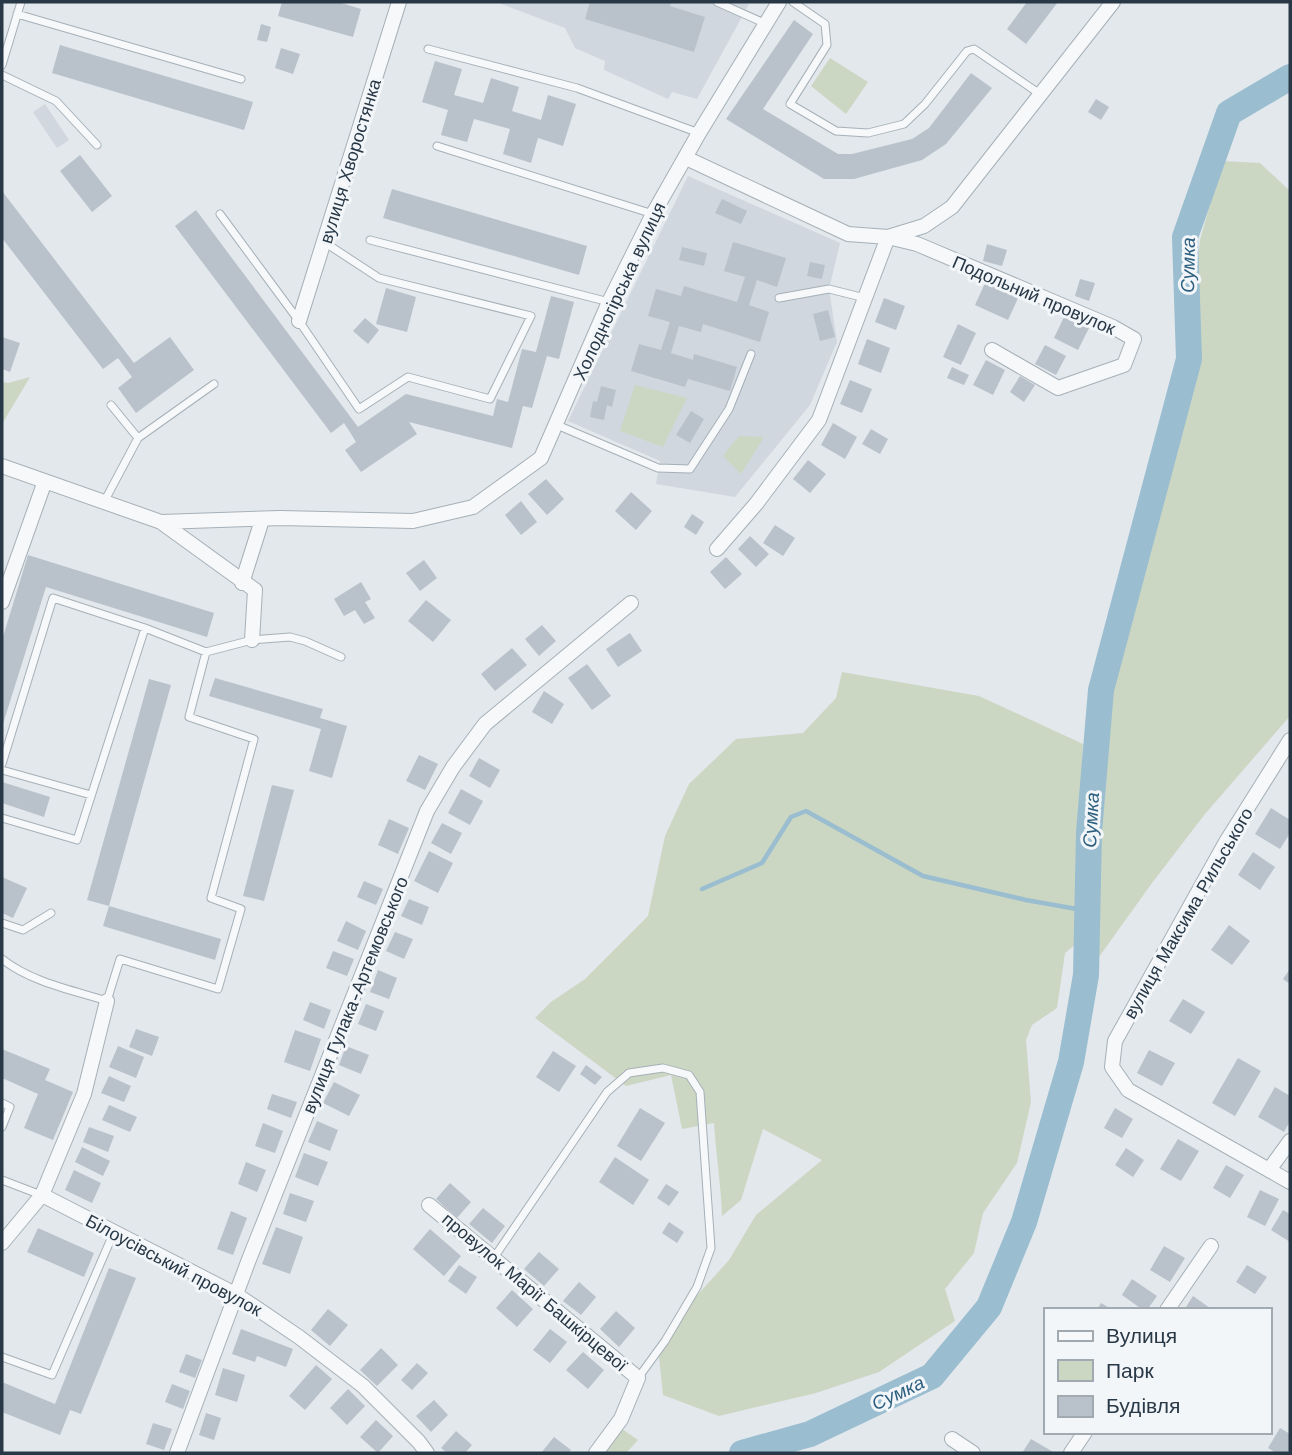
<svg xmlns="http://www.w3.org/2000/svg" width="1292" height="1455" font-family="'Work Sans',sans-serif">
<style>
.built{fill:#d0d7de}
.green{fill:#cbd7c3}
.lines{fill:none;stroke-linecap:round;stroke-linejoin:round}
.stream{stroke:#9abdd0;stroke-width:4.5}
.river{stroke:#9abdd0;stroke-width:26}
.building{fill:#b9c2cb}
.service-casing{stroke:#a6b0b7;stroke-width:9}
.minor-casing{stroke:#a6b0b7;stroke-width:16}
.service{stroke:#f6f8fa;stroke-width:7}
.minor{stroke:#f6f8fa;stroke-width:14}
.labels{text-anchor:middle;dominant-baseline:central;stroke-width:6;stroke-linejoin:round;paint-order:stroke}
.street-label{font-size:18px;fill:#283846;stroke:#f3f6f9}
.water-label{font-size:19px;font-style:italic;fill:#2d5f7f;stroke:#f3f6f9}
</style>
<rect width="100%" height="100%" fill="#e2e8ec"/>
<path class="built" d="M496 2H743L749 4 697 99 672 92 668 99 604 70 605 61 575 48 565 28Z
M45 104 69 140 57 148 33 112Z
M688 176 840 243 829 289 837 342 810 405 735 497 656 484 660 461 568 421Z"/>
<path class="green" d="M830 58 868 82 846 114 811 86Z
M1222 161 1260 163 1290 191V716L1205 814 1152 883 1086 975 1089 832 1101 690 1189 359 1200 240Z
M30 377 2 424V382L8 383Z
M635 385 687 398 663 447 620 431Z
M739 436 764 437 741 474 723 456Z
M842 672 979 696 1083 744 1077 943 1065 953 1057 1008 1032 1025 1026 1040 1031 1102 1017 1163 983 1213 974 1253 945 1289 955 1321 879 1372 816 1393 719 1416 663 1395 658 1348 693 1300 729 1260 756 1215 822 1160 763 1129 741 1200 722 1216C721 1185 716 1154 714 1123L682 1129 671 1075 626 1086 535 1018 551 1002 585 979 648 916 665 836 689 784 736 739 803 733 836 698Z
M622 1429 638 1440 626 1453H604Z"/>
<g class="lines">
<path class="stream" d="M702 889 762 863 791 817 806 811 923 876 1026 900 1088 911"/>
<path class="river" d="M742 1453 810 1434 932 1376 989 1307 1024 1222 1071 1062 1086 975 1089 832 1101 690 1189 359 1185 237 1229 113 1290 77"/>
</g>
<path class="building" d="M282 2H338L361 9 353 37 278 16Z
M590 2H672L670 6 705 17 694 52 585 19Z
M1027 2H1058L1026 44 1007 29Z
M794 20 813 34 763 109 838 154H852L912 139 929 128 971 73 992 88 946 144 922 160 854 179H824L726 119Z
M261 24 271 27 267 42 257 40Z
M60 45 253 102 244 130 52 73Z
M281 48 300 54 293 74 275 68Z
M435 61 462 69 454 95 483 103 491 78 519 87 512 111 541 120 548 95 576 104 563 146 538 138 531 163 503 154 510 129 474 119 467 142 441 135 448 110 422 102Z
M1096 99 1109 107 1101 120 1088 112Z
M80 155 112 196 92 212 60 171Z
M392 189 587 246 579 275 383 218Z
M2 191 134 363 170 337 194 370 136 413 118 388 132 377 118 358 103 369 2 238Z
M722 199 747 211 741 224 715 213Z
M196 210 358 427 406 394 493 416 497 399 508 402 522 349 536 352 551 296 574 302 559 359 547 356 532 408 523 406 512 448 409 422 417 434 361 472 345 450 356 442 348 429 344 423 331 433 175 226Z
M733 242 786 258 777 287 757 280 749 305 769 312 760 342 703 324 701 332 679 326 671 353 693 360 694 354 737 367 730 391 688 379 685 387 631 371 639 344 661 350 670 322 648 316 656 289 681 296 684 286 737 302 745 277 724 271Z
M987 244 1007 250 1002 266 983 261Z
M682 247 707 253 704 266 679 260Z
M810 262 825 265 822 279 807 276Z
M1080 279 1095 283 1089 301 1075 296Z
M986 281 1019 296 1008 320 975 305Z
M386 288 416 297 407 332 376 324Z
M884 298 905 306 896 330 875 322Z
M828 310 835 337 820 341 813 314Z
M1064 317 1089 328 1078 350 1054 338Z
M365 318 379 330 368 344 353 331Z
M958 324 976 333 961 365 943 357Z
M2 337 20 343 10 372 2 369Z
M867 339 890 348 881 373 858 364Z
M1045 345 1066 356 1056 375 1035 364Z
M986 360 1005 370 993 395 973 385Z
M952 367 969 375 964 385 947 378Z
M1020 376 1035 385 1024 402 1010 392Z
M850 380 872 389 862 413 840 404Z
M601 386 616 390 612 407 607 405 604 420 590 417 593 401 597 402Z
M691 411 704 419 690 443 676 435Z
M833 423 857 437 845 459 821 445Z
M871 429 888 439 880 454 862 444Z
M808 460 826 474 810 493 793 479Z
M546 479 564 499 547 515 528 494Z
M631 492 652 511 636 530 615 511Z
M521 501 537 522 521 535 505 515Z
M692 514 704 522 696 535 684 527Z
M775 525 795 538 783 556 763 543Z
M750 536 769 554 756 567 738 549Z
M28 555 214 613 207 637 46 587 2 727V640Z
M726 557 742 574 725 589 710 572Z
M424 560 437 578 420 591 406 573Z
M361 582 371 599 365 602 375 618 364 624 355 610 344 616 334 599Z
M426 600 451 620 433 642 408 621Z
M542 625 556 641 539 656 525 639Z
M630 633 642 651 618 667 606 649Z
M512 648 527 665 495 691 481 674Z
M587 664 611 696 592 710 568 678Z
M215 678 323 709 320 718 347 726 332 778 309 771 321 729 209 696Z
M149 679 171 685 109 906 87 900Z
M544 691 564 704 552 724 532 712Z
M419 755 438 764 425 790 406 781Z
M479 758 500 770 490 788 469 776Z
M2 782 50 797 44 817 2 803Z
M272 785 294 790 264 901 243 896Z
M461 789 483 801 470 825 448 813Z
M1271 808 1290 820V833L1280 849 1255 834Z
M389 819 409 828 398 854 378 845Z
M442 823 462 833 451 854 431 843Z
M429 851 453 863 438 893 414 881Z
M1253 852 1275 867 1260 890 1238 875Z
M2 877 27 888 13 918 2 913Z
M364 881 383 889 376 905 357 897Z
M409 899 429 907 422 925 401 916Z
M109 906 221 939 215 960 103 926Z
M346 921 366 931 358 950 337 941Z
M1229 925 1250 941 1232 965 1211 950Z
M395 932 413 939 404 959 386 951Z
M333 951 354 959 347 976 326 968Z
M1290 969V984L1283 979Z
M378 970 397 978 389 999 370 992Z
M1183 999 1205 1012 1191 1034 1169 1021Z
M310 1002 331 1010 324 1029 303 1020Z
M366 1004 384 1011 376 1031 358 1024Z
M136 1029 159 1037 152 1056 129 1047Z
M295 1030 321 1039 310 1071 284 1062Z
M118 1046 144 1057 136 1078 109 1067Z
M346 1046 369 1055 361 1074 339 1065Z
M2 1049 50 1069 45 1080 73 1092 53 1140 24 1128 38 1094 2 1078Z
M1149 1050 1175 1063 1162 1086 1137 1073Z
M553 1051 576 1066 559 1092 536 1077Z
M1238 1058 1261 1071 1235 1116 1212 1103Z
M586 1065 602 1077 595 1085 580 1074Z
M109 1076 131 1086 124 1102 101 1093Z
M334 1082 360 1095 349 1116 323 1103Z
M1275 1087 1290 1096V1121L1284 1132 1258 1117Z
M272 1094 297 1102 291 1118 267 1109Z
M109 1105 137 1117 130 1132 102 1120Z
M640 1108 665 1123 641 1161 617 1146Z
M1115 1108 1133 1119 1122 1138 1104 1128Z
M317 1121 338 1130 330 1151 308 1142Z
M263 1123 283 1131 275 1153 255 1146Z
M89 1127 114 1136 108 1152 83 1142Z
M1178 1139 1199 1151 1181 1181 1160 1169Z
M82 1147 110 1161 103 1176 75 1162Z
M1126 1148 1144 1160 1133 1177 1115 1165Z
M304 1153 328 1162 318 1186 295 1177Z
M615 1157 649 1180 633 1205 599 1182Z
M246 1162 266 1170 257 1192 238 1184Z
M1226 1165 1244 1175 1230 1198 1213 1188Z
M74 1170 101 1183 92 1203 65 1190Z
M450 1183 471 1202 457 1218 436 1199Z
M666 1184 679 1192 669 1206 657 1198Z
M1260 1190 1279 1199 1265 1226 1247 1217Z
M290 1193 314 1201 306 1222 283 1214Z
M483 1208 505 1226 492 1243 469 1224Z
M1283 1210 1290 1214V1242L1271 1230Z
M231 1211 247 1218 233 1255 217 1249Z
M669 1222 684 1232 677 1243 662 1233Z
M276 1227 303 1237 290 1274 262 1264Z
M38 1228 94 1253 84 1277 27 1252Z
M430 1229 461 1256 444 1276 413 1249Z
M1164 1246 1185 1258 1170 1282 1150 1270Z
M539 1252 559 1269 544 1286 524 1269Z
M459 1265 477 1277 466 1294 448 1281Z
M1247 1265 1267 1277 1255 1294 1236 1282Z
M109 1268 136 1278 81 1414 70 1410 60 1435 2 1412V1382L55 1404Z
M1132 1279 1157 1296 1147 1310H1143L1122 1295Z
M579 1282 596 1297 581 1315 563 1301Z
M512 1290 533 1309 517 1327 496 1308Z
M1193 1296 1210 1308 1208 1310H1184Z
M1101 1303 1113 1310H1097Z
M328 1309 348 1325 330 1346 311 1330Z
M616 1311 635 1328 619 1347 600 1329Z
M241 1329 293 1349 286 1367 257 1356 255 1362 232 1354Z
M550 1329 567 1342 550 1363 533 1350Z
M381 1348 398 1365 377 1386 360 1370Z
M583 1352 604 1370 588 1389 566 1370Z
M186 1354 202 1360 195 1378 179 1372Z
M417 1363 428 1373 412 1390 401 1380Z
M316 1365 332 1379 305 1410 289 1396Z
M223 1368 245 1375 237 1402 215 1395Z
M172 1384 190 1391 183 1409 165 1402Z
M348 1389 365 1406 347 1425 330 1408Z
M434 1400 448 1415 431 1432 416 1416Z
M206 1413 221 1418 214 1440 199 1435Z
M376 1420 393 1436 378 1453 360 1437Z
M153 1423 172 1429 164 1450 146 1444Z
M1280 1428 1290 1434V1453H1276L1268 1448Z
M456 1431 472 1445 465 1453H447L441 1448Z
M554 1437 571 1450 569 1453H541Z
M1031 1439 1055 1453H1022Z"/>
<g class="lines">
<defs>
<path id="service" d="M717 2 764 23
M793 2 825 24 827 45 790 104 836 131 868 133 904 124 925 104 967 51 974 49 1040 94
M17 14 241 79
M428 49 577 88 699 133
M2 65 21 2
M2 75 56 101 97 145
M437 146 653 214
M220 214 299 321 359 409 408 377 490 399 531 316 379 278 324 242
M370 240 609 302
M779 298 829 289 865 298
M111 405 138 438
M557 425 658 468 690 469 729 409 751 354
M104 502 138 438 214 384
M2 764 53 598 145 628 206 652 252 640 290 637 305 641 341 657
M2 770 91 795
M2 818 77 840 145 628
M2 923 23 930 51 913
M2 959C31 982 72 990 107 1001L120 959 218 989 241 909 211 898 254 739 189 717 206 652
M2 1103 10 1107 2 1127
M2 1180 41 1195
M493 1259 607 1092 629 1073 663 1068 689 1075 700 1092 711 1248 697 1287 665 1341 638 1378
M2 1357 52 1375 114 1232"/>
<path id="minor" d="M686 158 848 234 888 237 924 226 952 207 1113 2
M299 321 399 2
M2 466 161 522 280 518 413 521 473 507 541 458 609 302 653 214 699 133 779 2
M161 522 255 590 252 640
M717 549 756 504 819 420 888 237 917 244 1113 327 1134 339 1124 365 1058 388 992 350
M242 583 262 520
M2 602 45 481
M1290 740 1226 842 1115 1041 1112 1067 1128 1090 1290 1182
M1269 1170 1290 1141
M42 1195 237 1295 299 1337 363 1386 419 1442 427 1453
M429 1205 638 1378 621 1419 596 1453
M2 1243 42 1195 84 1094 107 1001
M1167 1310 1211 1246
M952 1439 973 1453
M177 1453 248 1262 427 811 453 767 485 724 631 603
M1071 1453 1085 1432"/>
</defs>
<use href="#service" class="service-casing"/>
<use href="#minor" class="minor-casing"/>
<use href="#service" class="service"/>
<use href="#minor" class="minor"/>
</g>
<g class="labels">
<g class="street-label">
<text transform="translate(350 161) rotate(-73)">вулиця Хворостянка</text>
<text transform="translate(619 291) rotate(-65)">Холодногірська вулиця</text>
<text transform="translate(1034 295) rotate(23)">Подольний провулок</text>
<text transform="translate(1188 913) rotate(-60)">вулиця Максима Рильського</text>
<text transform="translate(355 995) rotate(-68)">вулиця Гулака-Артемовського</text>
<text transform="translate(174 1265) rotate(28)">Білоусівський провулок</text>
<text transform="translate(535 1292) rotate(40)">провулок Марії Башкірцевої</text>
</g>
<g class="water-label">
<text transform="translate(1188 265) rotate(-89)">Сумка</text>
<text transform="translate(1091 820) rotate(-87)">Сумка</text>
<text transform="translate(898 1393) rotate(-25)">Сумка</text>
</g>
</g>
<rect width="1292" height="1455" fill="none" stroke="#283846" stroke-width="7"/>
<rect x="1044" y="1308" width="228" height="126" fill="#f3f6f9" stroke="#a2aab1" stroke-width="2"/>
<rect x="1058" y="1331" width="35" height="10" fill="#f6f8fa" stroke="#a2aab1" stroke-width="2"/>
<text x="1106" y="1343" font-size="21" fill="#283846">Вулиця</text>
<rect x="1058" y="1360" width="35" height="21" fill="#cbd7c3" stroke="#a2aab1" stroke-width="2"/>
<text x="1106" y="1378" font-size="21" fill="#283846">Парк</text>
<rect x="1058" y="1396" width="35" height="21" fill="#b9c2cb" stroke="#a2aab1" stroke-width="2"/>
<text x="1106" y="1413" font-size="21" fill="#283846">Будівля</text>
</svg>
